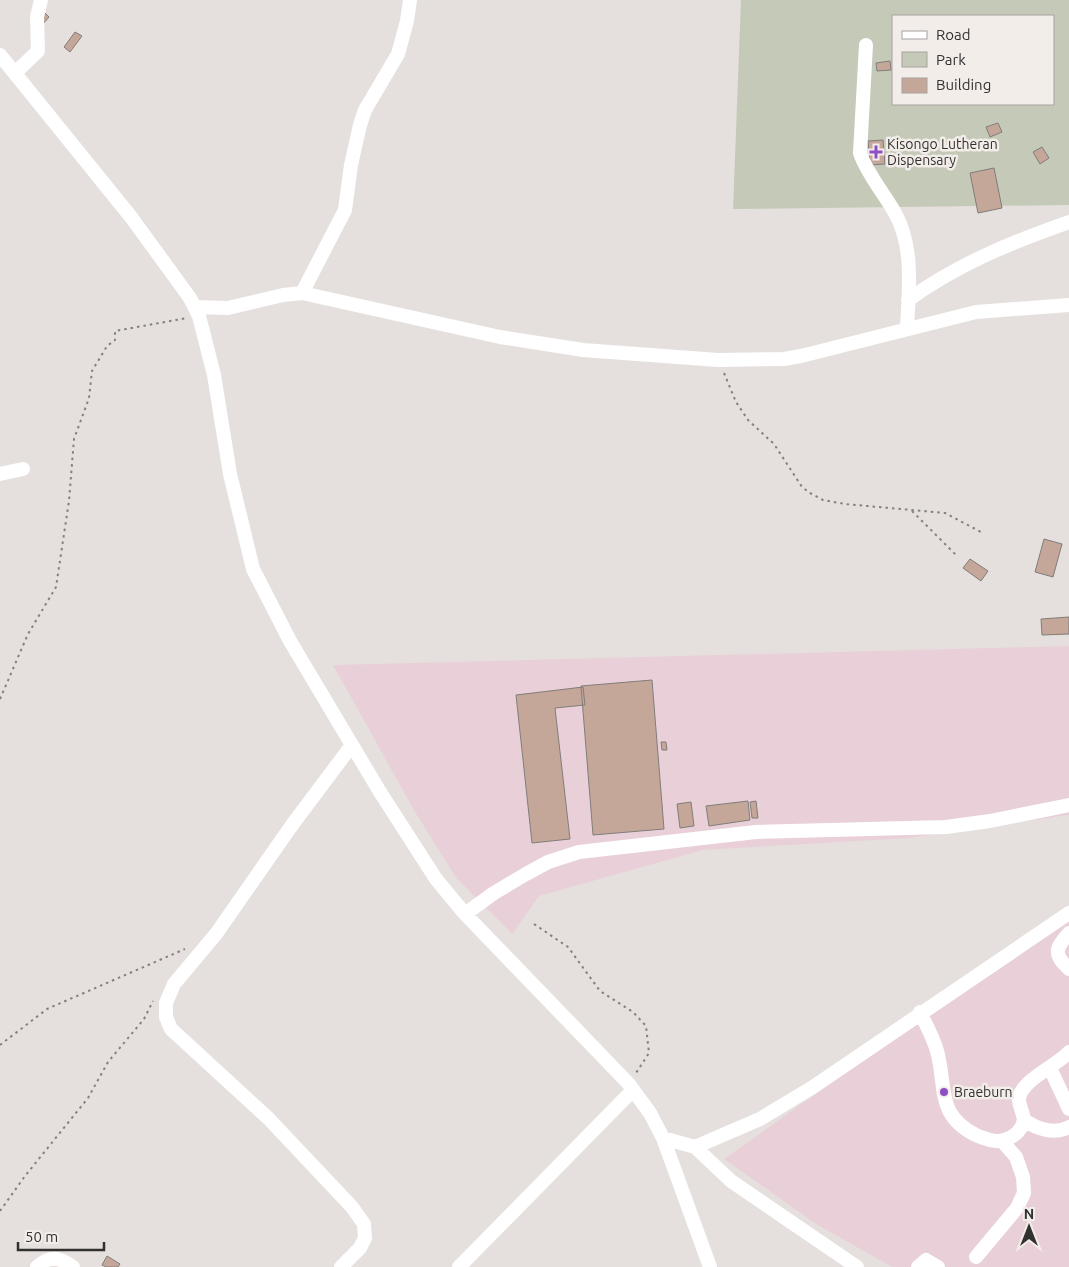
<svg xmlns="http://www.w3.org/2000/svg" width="1069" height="1267" font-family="Ubuntu,sans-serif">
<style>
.education{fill:#e9d0d8}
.green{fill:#c5cab8;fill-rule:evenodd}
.building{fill:#c4a799;stroke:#817d7a}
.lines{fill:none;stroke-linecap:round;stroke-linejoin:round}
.path{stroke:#83807e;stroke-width:2;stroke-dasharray:2.5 4;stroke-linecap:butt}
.minor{stroke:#fff;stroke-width:14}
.poi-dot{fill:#904ec3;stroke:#f3edea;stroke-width:2}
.labels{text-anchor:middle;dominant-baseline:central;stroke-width:5;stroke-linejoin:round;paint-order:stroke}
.poi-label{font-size:14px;fill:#333130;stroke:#f3edea;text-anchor:start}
</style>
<rect width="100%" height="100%" fill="#e5e0dd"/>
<path class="education" d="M1069 646V815L909 838 703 850 539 896 512 934 457 879 415 812 333 665Z
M1069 920V1267H892L816 1224 724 1159 913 1025Z"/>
<path class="green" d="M741 0H1069V205L733 209ZM893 16H1053V104H893Z"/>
<path class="building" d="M45 13 49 17 43 24 39 20Z
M75 32 82 36 70 52 64 47Z
M890 61 891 70 877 71 876 63Z
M998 123 1002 132 990 137 986 127Z
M883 140 885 164 870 165 868 141Z
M1042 147 1049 158 1040 164 1033 152Z
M994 168 1002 208 978 213 970 173Z
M1044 539 1062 544 1053 577 1035 572Z
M970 559 988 571 981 581 963 568Z
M1069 617V634L1042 635 1041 619Z
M652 680 664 829 593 835 581 686Z
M583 687 585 705 555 708 570 839 532 843 516 695Z
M661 742H666L667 750H662Z
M748 801 750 820 709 826 706 806Z
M756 801 758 818H752L750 802Z
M691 802 694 826 680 828 677 804Z
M107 1256 120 1264 118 1267H106L102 1265Z"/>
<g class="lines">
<path class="path" d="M724 373 736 402 748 420 774 444 802 487 810 493 823 500 845 504 945 513 981 532
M912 511 957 556
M0 699 28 634 56 587 69 501 74 439 89 398 92 371 107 346 115 340V331L187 318
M534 924 568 947 600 991 633 1012 646 1026 649 1053 636 1073
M0 1045 47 1009 185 949
M0 1211 25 1176 88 1098 108 1062 144 1019 153 1001"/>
<path class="minor" d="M866 45 860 153C867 174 884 193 895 213 914 247 909 289 907 327
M0 55 131 217 190 298 199 316 214 375 230 474 253 569 290 641 380 792 436 879 465 914 628 1083 650 1113 663 1138 710 1267
M15 73 38 51 37 17 41 0
M302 293 345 210 351 165 360 125 365 110 398 54 407 21 410 0
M908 300C958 264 1012 242 1069 222
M195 307 228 308 283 295 302 293 500 337 583 350 718 360 784 359 801 356 976 312 1069 305
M0 474 23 469
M465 914 494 893 526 874 548 862 579 852 756 832 946 827 990 821 1069 805
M1069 933C1055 949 1053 954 1069 969
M920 1012C926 1025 933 1037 937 1051 947 1087 935 1116 978 1136 986 1139 995 1143 1004 1140 1014 1137 1022 1130 1024 1120 1023 1113 1020 1107 1019 1101 1018 1081 1057 1066 1069 1052
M1050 1068 1069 1109
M1024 1120C1037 1129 1055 1135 1069 1127
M663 1138 695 1147 731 1181 857 1267
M695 1147 760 1119 813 1087 1069 913
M976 1257 1017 1208 1024 1193 1023 1177 1016 1157 1002 1141
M37 1267C50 1255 59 1257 73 1267
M341 1267 360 1248 365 1238 364 1224 352 1207 268 1118 171 1029 166 1017V1003L174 984 216 934 292 825 352 745
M459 1267 633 1090
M918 1267 926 1260 938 1267"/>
</g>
<g class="poi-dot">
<path d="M873.5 144.5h5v5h5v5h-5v5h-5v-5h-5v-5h5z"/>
<circle cx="944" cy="1092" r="5"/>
</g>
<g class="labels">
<g class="poi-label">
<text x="887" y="144">Kisongo Lutheran<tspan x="887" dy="16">Dispensary</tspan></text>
<text x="954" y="1092">Braeburn</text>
</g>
</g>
<rect x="892" y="15" width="162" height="90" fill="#f3edea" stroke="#a6a2a0"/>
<rect x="902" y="31" width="25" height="8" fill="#ffffff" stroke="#a6a2a0"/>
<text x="936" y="40" font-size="15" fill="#333130">Road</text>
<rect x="902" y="52" width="25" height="15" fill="#c5cab8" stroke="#a6a2a0"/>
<text x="936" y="65" font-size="15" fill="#333130">Park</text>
<rect x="902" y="78" width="25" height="15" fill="#c4a799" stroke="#a6a2a0"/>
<text x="936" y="90" font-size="15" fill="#333130">Building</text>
<g transform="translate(1029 1227)" stroke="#f3edea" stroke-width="4" paint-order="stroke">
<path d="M0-4L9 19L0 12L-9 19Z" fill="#333130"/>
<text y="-8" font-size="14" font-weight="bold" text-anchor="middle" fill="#333130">N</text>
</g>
<path d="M18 1242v8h86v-8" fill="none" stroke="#333130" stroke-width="2.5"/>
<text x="25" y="1242" font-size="15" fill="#333130" stroke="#f3edea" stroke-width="4" paint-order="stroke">50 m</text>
</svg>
